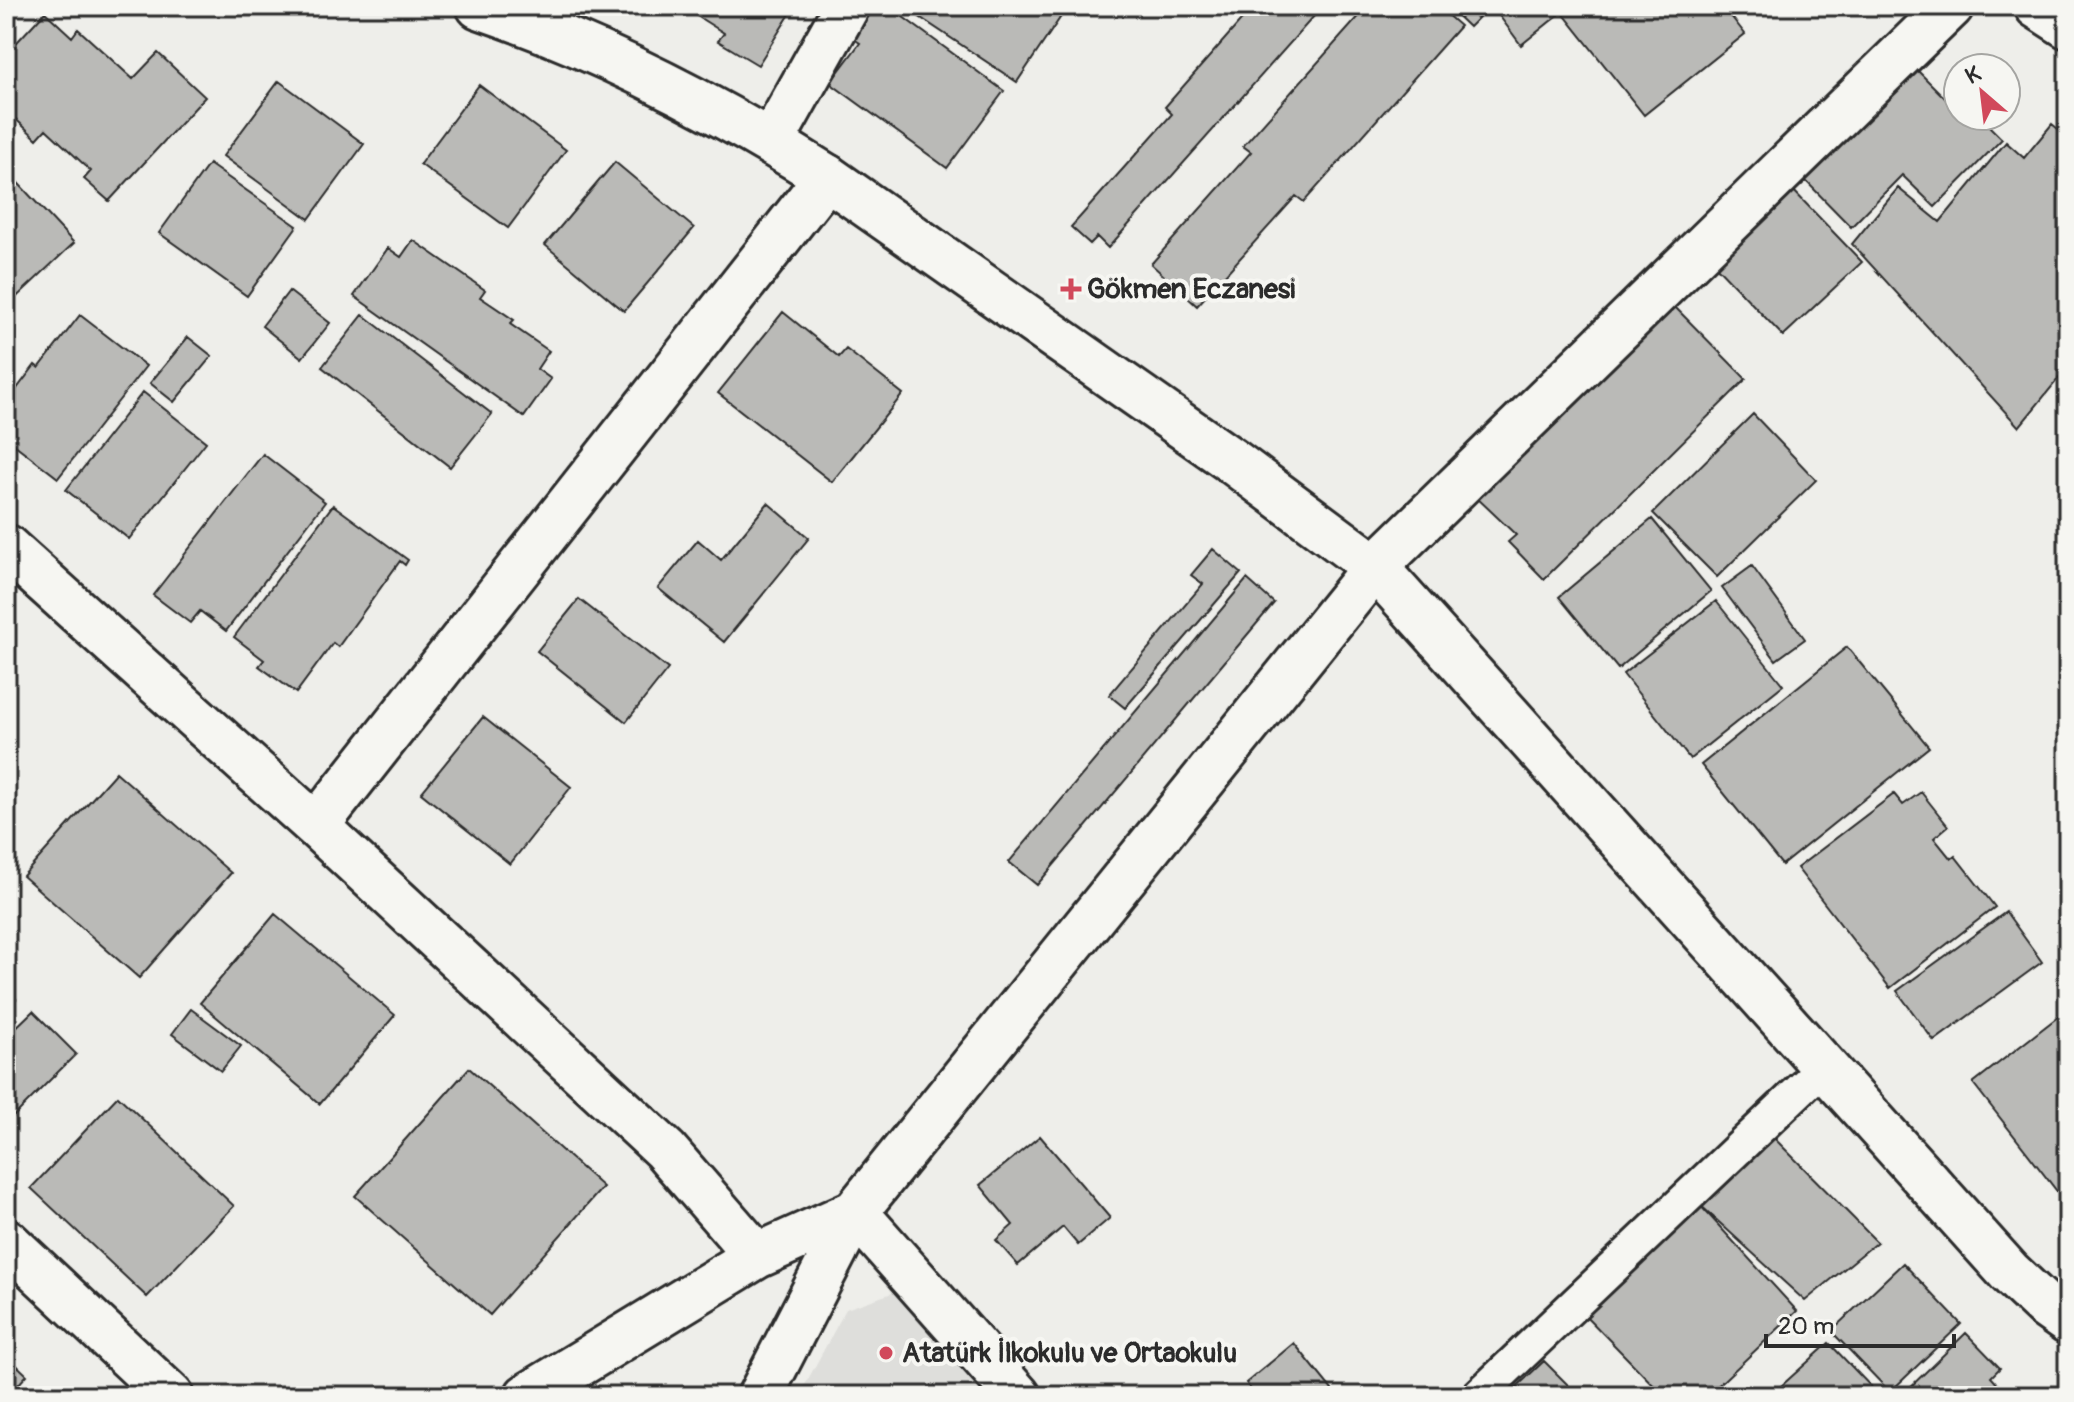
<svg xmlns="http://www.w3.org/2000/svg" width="2074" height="1402" font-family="Pangolin,sans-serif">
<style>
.built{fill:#dededb}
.building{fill:#babab7;stroke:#2b2b2b;stroke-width:2}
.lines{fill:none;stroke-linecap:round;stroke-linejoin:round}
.service-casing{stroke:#2b2b2b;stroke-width:38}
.minor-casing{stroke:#2b2b2b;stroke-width:50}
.tertiary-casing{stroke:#2b2b2b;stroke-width:50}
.secondary-casing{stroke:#2b2b2b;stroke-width:50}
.service{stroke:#f6f6f2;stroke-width:32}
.minor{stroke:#f6f6f2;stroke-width:44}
.tertiary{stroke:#f6f6f2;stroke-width:44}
.secondary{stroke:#f6f6f2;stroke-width:44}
.poi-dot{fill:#d1495b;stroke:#f6f6f2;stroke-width:3}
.labels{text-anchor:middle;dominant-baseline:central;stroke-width:8;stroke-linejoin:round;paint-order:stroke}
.poi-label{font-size:28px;font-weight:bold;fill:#2b2b2b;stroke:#f6f6f2;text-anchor:start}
</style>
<rect width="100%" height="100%" fill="#eeeeea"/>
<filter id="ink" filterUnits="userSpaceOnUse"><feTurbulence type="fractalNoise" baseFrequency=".0125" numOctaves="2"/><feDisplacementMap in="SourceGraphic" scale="16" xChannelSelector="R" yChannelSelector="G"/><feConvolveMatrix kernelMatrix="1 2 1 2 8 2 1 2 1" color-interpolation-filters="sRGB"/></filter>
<g filter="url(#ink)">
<path class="built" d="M895 1292 988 1396H799L846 1309Z"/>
<path class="building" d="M681 6H795L758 65 718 41 724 33Z
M873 6H888L1004 91 947 168 830 83 860 43 851 37Z
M903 6H1068L1017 82Z
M1254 6H1323L1108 248 1097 237 1090 244 1071 227 1172 114 1165 107Z
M1355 6H1437L1460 26 1304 202 1296 196 1197 306 1151 264 1251 152 1243 146 1362 13Z
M1447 6H1490L1469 27Z
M1508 6H1723L1745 34 1644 115 1562 12 1521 45 1498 14Z
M45 12 72 37 78 29 133 79 158 53 205 97 109 201 84 179 91 171 46 129 37 139 6 110V54Z
M1913 66 1953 106 1958 101V116H1979L2002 139 1935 207 1902 175 1851 227 1802 177Z
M279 81 364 144 309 219 223 156Z
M479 85 566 150 508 228 420 164Z
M2052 124 2068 137V367L2019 427 1852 244 1898 188 1940 222 2006 142 2024 158Z
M615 162 694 228 624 311 545 245Z
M209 164 297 226 247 296 159 233Z
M7 171 74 243 6 307V172Z
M1790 187 1862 262 1783 336 1712 262Z
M413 240 485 290 480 297 514 320 510 324 549 351 537 369 551 379 524 417 354 296 388 248 401 257Z
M289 291 330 323 302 358 262 326Z
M1670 302 1746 379 1544 579 1508 542 1516 535 1475 496Z
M783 312 839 357 846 349 903 394 832 482 718 393Z
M80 315 146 366 58 478 6 438V403L35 365 39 368Z
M363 315 492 414 450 467 322 367Z
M188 337 212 356 174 402 150 383Z
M143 392 206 442 129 539 66 490Z
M1753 414 1816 480 1717 577 1653 513Z
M263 454 325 502 226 631 200 611 190 623 153 595Z
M768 503 809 538 724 642 658 588 698 540 721 560Z
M333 505 408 560 405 565 400 561 338 647 333 643 296 693 259 666 264 660 234 637Z
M1652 519 1711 591 1618 669 1559 597Z
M1213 549 1241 573 1125 708 1109 695 1203 584 1191 575Z
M1752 566 1805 639 1776 660 1722 588Z
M1247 579 1274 603 1037 885 1009 862Z
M579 599 668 669 626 722 537 651Z
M1716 601 1783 685 1690 759 1623 674Z
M1847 647 1929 747 1782 865 1701 765Z
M483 717 571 787 510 864 421 793Z
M116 772 231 873 139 978 23 876Z
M1921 792 1948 826 1934 838 1951 859 1955 856 1995 907 1890 988 1797 868 1894 794 1903 805Z
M2006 912 2042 962 1934 1041 1897 991Z
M275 914 395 1015 320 1104 200 1003Z
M6 989 16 999 6 1010Z
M191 1009 241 1046 221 1071 172 1034Z
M2068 1009V1195L2063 1199 1973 1083Z
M33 1011 76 1054 6 1124V1037Z
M469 1068 603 1187 490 1315 355 1196Z
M118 1096 234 1206 147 1297 31 1188Z
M1771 1135 1877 1242 1805 1301 1698 1203Z
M1040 1136 1110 1218 1078 1245 1063 1227 1018 1265 996 1240 1013 1225 980 1185Z
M1698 1203 1797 1311 1707 1396H1664L1578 1308Z
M1903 1263 1961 1324 1890 1392 1831 1331Z
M1966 1333 2000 1368 1991 1377 2001 1388 1993 1396H1901Z
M1294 1343 1337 1396H1256L1246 1383Z
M1829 1343 1880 1396H1770Z
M6 1355 27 1375 17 1386 27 1396H6Z
M1544 1361 1579 1396H1507Z"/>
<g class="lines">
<defs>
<path id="service" d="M1478 1396 1825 1066"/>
<path id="minor" d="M771 142 847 6
M6 547 316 826 665 1150 757 1256
M316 826 827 177
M6 1241 171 1396
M527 1396 757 1256 855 1212 1018 1396
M760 1396 855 1212 1375 567 1951 6"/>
<path id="tertiary" d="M479 6C601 48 718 108 827 177L1235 463 1375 567 2009 1272 2044 1305 2068 1322"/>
<path id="secondary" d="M2037 6 2068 26"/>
</defs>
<use href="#service" class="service-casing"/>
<use href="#minor" class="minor-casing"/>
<use href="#tertiary" class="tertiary-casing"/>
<use href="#secondary" class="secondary-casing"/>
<use href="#service" class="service"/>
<use href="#minor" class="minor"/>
<use href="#tertiary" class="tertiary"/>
<use href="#secondary" class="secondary"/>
</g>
</g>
<g class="poi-dot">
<path d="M1067 277h8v8h8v8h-8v8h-8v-8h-8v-8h8z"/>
<circle cx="886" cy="1353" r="8"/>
</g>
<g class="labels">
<g class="poi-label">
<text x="1087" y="289">Gökmen Eczanesi</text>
<text x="902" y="1353">Atatürk İlkokulu ve Ortaokulu</text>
</g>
</g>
<rect width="2074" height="1402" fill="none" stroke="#f6f6f2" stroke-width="32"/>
<rect x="16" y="16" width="2042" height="1370" fill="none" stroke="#2b2b2b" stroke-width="3" filter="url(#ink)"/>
<g transform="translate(1982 92) rotate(332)"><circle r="38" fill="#f6f6f2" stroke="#a5a5a2" stroke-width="2"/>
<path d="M0-6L14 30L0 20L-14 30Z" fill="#d1495b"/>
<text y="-12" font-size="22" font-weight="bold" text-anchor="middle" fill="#2b2b2b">K</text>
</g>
<path d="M1766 1334v12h188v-12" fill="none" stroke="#2b2b2b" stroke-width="4"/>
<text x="1778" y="1334" font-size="24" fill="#2b2b2b" stroke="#f6f6f2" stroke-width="6" paint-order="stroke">20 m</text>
</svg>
